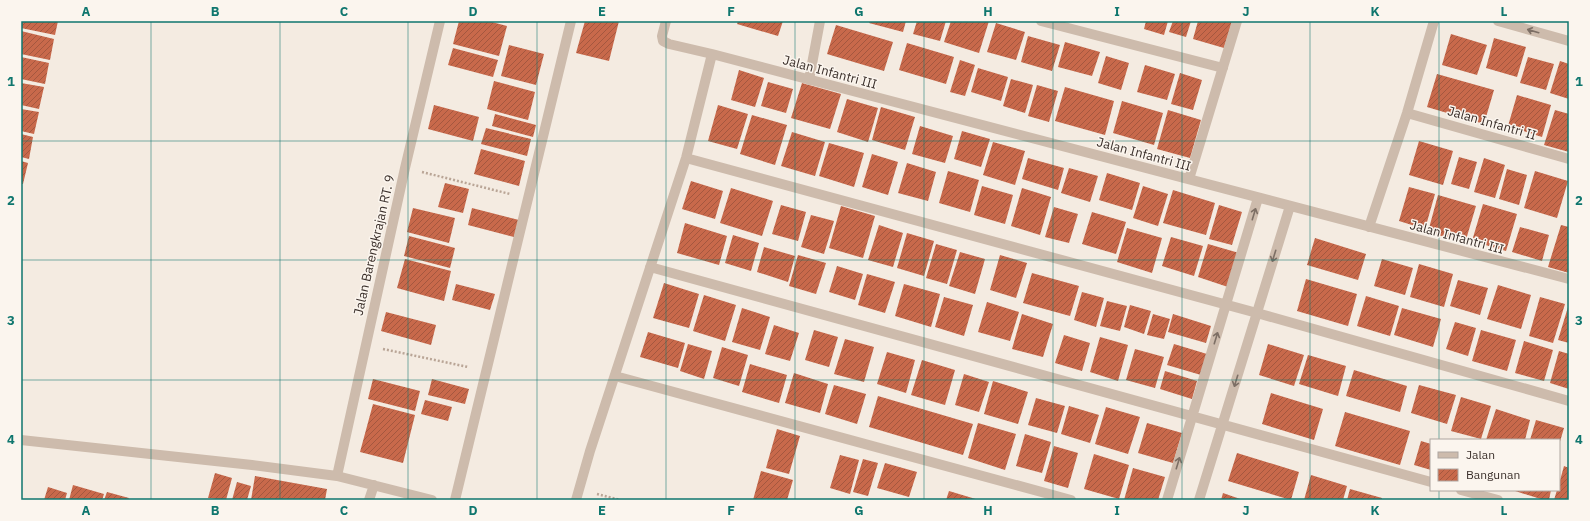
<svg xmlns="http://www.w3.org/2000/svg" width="1590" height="521" font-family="'IBM Plex Sans',sans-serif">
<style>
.building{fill:url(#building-hatch)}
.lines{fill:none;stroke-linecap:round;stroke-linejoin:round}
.path{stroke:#b9a596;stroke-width:2.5;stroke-dasharray:2 2;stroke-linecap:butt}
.minor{stroke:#cdbbac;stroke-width:10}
.oneway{stroke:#7d6f65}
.grid{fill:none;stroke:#0f766e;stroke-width:1;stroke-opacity:0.55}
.labels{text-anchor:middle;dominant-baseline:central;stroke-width:3;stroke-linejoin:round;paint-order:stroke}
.street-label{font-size:13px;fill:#3b302b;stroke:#fbf5ee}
.neatline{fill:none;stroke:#0f766e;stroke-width:1.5}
.grid-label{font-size:13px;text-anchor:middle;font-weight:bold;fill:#0f766e}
</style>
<defs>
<pattern id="building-hatch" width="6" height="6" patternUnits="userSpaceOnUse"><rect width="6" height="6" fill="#c8694b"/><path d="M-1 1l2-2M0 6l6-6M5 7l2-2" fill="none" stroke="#a4573f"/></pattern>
</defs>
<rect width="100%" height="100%" fill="#f4ebe1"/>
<path class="building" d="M21 21H58L55 35 21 28Z
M459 21H488L507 26 499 56 453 44Z
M585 21H619L609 61 576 53Z
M738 21H783L778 36 737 24Z
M870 21H906L903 32 869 23Z
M917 21H946L940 41 913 34Z
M951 21H989L979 53 944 42Z
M1146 21H1168L1164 35 1144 29Z
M1173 21H1191L1186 37 1169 32Z
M1198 21H1227L1232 22 1224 48 1193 39Z
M996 23 1025 32 1016 60 987 52Z
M836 25 893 42 884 71 827 54Z
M21 31 54 39 50 60 21 54Z
M1451 34 1487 45 1477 75 1442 65Z
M1028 36 1060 45 1052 71 1021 62Z
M1494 38 1526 47 1517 77 1486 68Z
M1065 42 1100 52 1092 76 1058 67Z
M907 43 954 57 946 84 899 70Z
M509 45 544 54 536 85 501 76Z
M453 48 498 60 493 77 448 65Z
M1106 56 1129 63 1121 90 1098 83Z
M21 57 49 63 45 84 21 79Z
M1528 57 1554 64 1546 90 1520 83Z
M960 60 975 65 965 96 950 92Z
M1560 61 1569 64V99L1550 93Z
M1145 65 1175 74 1167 100 1137 92Z
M978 68 1008 77 1001 101 971 92Z
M739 70 764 78 755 107 731 100Z
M1180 73 1202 80 1193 110 1171 104Z
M1437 74 1494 90 1484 124 1427 107Z
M1011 79 1033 85 1025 113 1003 106Z
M494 81 535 92 528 120 487 109Z
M768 82 793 89 786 113 761 106Z
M21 83 44 87 39 109 21 105Z
M802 83 841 94 830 129 791 118Z
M1037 85 1058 91 1049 122 1028 116Z
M1065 87 1114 101 1105 135 1055 121Z
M1517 95 1551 105 1542 137 1508 126Z
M847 99 878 108 868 142 837 132Z
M1122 101 1163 113 1154 145 1113 133Z
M434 105 479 117 473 141 428 129Z
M718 105 748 114 737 149 708 141Z
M881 107 915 117 905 150 872 140Z
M21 109 39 112 34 134 21 131Z
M1168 110 1201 120 1190 158 1157 149Z
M1555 110 1569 114V152L1544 145Z
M495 114 536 125 533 137 492 126Z
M752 115 787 125 775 165 740 154Z
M920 126 953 136 945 163 912 154Z
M486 128 531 139 527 156 481 144Z
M962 131 990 139 981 167 954 159Z
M792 132 825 142 815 176 781 166Z
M21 134 33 137 29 159 21 157Z
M1419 141 1453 151 1443 185 1409 175Z
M993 142 1025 151 1015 185 983 175Z
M829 143 864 153 854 187 819 176Z
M481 149 525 161 519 186 474 174Z
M872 154 898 162 888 195 862 187Z
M1459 157 1477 162 1469 189 1451 184Z
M1028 158 1064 168 1058 190 1022 179Z
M1484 158 1505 165 1495 198 1474 192Z
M21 161 28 163 23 184H21Z
M907 163 936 172 928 201 898 193Z
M1069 168 1098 176 1090 202 1061 193Z
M1507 169 1527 175 1519 205 1499 199Z
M948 171 979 180 970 212 939 203Z
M1535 171 1568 181 1557 218 1524 208Z
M1107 173 1140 183 1132 210 1099 200Z
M691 181 723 191 715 219 682 209Z
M445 183 469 189 463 213 438 207Z
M982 186 1013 195 1005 224 974 215Z
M1143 186 1168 194 1158 226 1133 218Z
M1409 187 1435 194 1425 229 1399 221Z
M731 188 773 201 762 236 720 223Z
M1022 188 1051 197 1040 235 1011 226Z
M1173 190 1215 203 1206 235 1163 223Z
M1438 195 1476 206 1465 243 1428 232Z
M1483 204 1517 214 1506 251 1472 241Z
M781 205 806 212 798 241 772 234Z
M1219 205 1242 212 1232 245 1209 239Z
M841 206 875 216 863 258 829 248Z
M1054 207 1078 214 1069 243 1045 237Z
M413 208 455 218 449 243 407 232Z
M472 208 519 220 514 237 468 225Z
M1092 212 1126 222 1116 254 1082 244Z
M811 215 834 221 824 254 801 247Z
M685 223 727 236 719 265 677 253Z
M879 225 903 233 893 267 868 260Z
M1561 225 1569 227V273L1548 267Z
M1520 227 1549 235 1542 261 1512 252Z
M1127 228 1162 238 1152 273 1117 262Z
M907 233 934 241 924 276 897 268Z
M733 235 759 243 751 271 725 263Z
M409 236 455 248 450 268 404 256Z
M1171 237 1203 246 1194 276 1162 266Z
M1315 238 1366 254 1358 280 1307 265Z
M936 244 957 250 947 284 926 278Z
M1208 244 1239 253 1228 287 1198 277Z
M764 247 795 256 788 282 757 272Z
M960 252 985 259 975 294 949 286Z
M798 255 826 263 816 294 789 286Z
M1000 255 1027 263 1016 298 990 290Z
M405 259 451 271 444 301 397 288Z
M1382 259 1413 268 1405 295 1374 286Z
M1419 264 1453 274 1444 307 1410 297Z
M837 266 863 274 855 300 829 292Z
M1032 273 1079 286 1070 316 1023 303Z
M867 274 895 282 885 313 858 305Z
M1306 279 1357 294 1348 326 1297 311Z
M1458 280 1488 288 1480 315 1450 306Z
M664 283 699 294 689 328 653 318Z
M456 284 495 294 490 310 452 300Z
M904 284 940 294 931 327 895 316Z
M1498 285 1531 295 1521 329 1487 319Z
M1082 292 1104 298 1096 327 1074 320Z
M704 295 736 305 725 341 693 331Z
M1366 296 1399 306 1390 336 1357 326Z
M944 297 973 305 964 336 935 327Z
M1540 297 1565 304 1553 343 1529 336Z
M1107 301 1127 306 1120 331 1100 326Z
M987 302 1019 312 1010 341 978 332Z
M1130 305 1151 311 1144 334 1124 327Z
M1568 307H1569V343L1558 340Z
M742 308 770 317 760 350 732 342Z
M1402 308 1441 319 1433 347 1394 335Z
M386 312 436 325 431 345 381 331Z
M1022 314 1053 324 1043 357 1012 349Z
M1153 314 1170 319 1164 339 1147 335Z
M1173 314 1211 326 1206 343 1168 332Z
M1455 322 1476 328 1468 356 1446 349Z
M774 325 799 333 790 361 765 354Z
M814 330 838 337 829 367 805 360Z
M1481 330 1516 340 1507 371 1472 361Z
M648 332 685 343 678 368 640 357Z
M1064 335 1090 343 1082 371 1055 363Z
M1100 337 1128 345 1118 381 1090 372Z
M845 339 874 347 864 382 834 374Z
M1524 341 1553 350 1544 381 1515 373Z
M688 344 712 351 704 379 680 371Z
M1174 344 1207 354 1201 375 1167 365Z
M1268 344 1304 355 1294 386 1259 375Z
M722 347 748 355 739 386 713 378Z
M1135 349 1164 357 1155 388 1126 380Z
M1559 351 1569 354V389L1550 383Z
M887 352 915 360 906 393 877 384Z
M1308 355 1346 366 1338 396 1299 384Z
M922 360 955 370 945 405 911 395Z
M750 364 787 375 779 403 742 392Z
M1354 370 1407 386 1400 412 1346 396Z
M1165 371 1197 381 1192 399 1160 389Z
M794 373 828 384 820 413 785 403Z
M964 374 989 382 979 412 955 405Z
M373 379 420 391 415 411 368 399Z
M432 379 469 389 465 404 428 395Z
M993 381 1028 392 1018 424 984 414Z
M834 385 866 394 857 424 825 414Z
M1419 385 1456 395 1447 424 1411 413Z
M1271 393 1323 409 1314 440 1262 424Z
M878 396 973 424 963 455 869 427Z
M1461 397 1491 406 1481 439 1451 431Z
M1036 398 1065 406 1057 433 1028 425Z
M425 400 452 407 448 421 421 414Z
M373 404 415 415 403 463 360 452Z
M1069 406 1099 415 1090 443 1061 434Z
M1106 407 1140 417 1128 454 1095 444Z
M1496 409 1530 420 1525 440H1486Z
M1345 412 1410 431 1400 465 1335 446Z
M1536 420 1564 428 1559 445V440H1530Z
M978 423 1016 434 1005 470 968 458Z
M1147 423 1182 433 1173 463 1138 453Z
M777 429 800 436 789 474 766 468Z
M1025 434 1051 442 1042 473 1016 466Z
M1421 441 1431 444V470L1414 465Z
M1054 446 1078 453 1068 488 1044 481Z
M1237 453 1299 472 1291 500 1228 481Z
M1094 454 1129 465 1119 499 1084 489Z
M840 455 859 460 850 494 830 488Z
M863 459 878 463 868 496 853 492Z
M885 463 917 472 909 497 877 488Z
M1564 466 1569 468V500H1554L1557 490H1559V484Z
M1133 468 1165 477 1158 500H1124Z
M761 471 793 480 787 500H753Z
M215 473 232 478 226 500 208 498Z
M1311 475 1347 486 1343 500H1304Z
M255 476 327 489 325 500H251Z
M237 482 251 486 247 500H232Z
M73 485 104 494 102 500H69Z
M48 487 67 493 65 500H44Z
M1350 489 1382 498V500H1347Z
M1512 490H1551L1549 500H1544Z
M949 491 979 500H946Z
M107 492 129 498 128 500H104Z
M1223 493 1243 500H1221Z"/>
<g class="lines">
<path class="path" d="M422 172 510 194
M383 349 468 367
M597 494 620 500"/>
<path class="minor" d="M666 21 662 36 663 41 669 44 712 54 1569 279
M1041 21 1223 68
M1498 21 1569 41
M809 80 820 21
M1407 113 1569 159
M686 158 1257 313 1569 401
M1189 179 1237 21
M1369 227 1407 113 1434 21
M650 267 1431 482
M615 376 1071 500
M21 440 252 465 337 476 432 500
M337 476 405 168 440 21
M1461 490 1498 500
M369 500 374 485
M455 500 571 21
M576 500 590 451 686 158 712 54
M1167 500 1258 198
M1199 500 1290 206"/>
</g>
<defs><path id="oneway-shaft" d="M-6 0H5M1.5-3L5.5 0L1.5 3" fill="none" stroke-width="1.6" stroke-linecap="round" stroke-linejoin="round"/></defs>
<g class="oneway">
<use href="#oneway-shaft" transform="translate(1533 31) rotate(-164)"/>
<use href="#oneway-shaft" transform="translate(1254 214) rotate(-73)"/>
<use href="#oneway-shaft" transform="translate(1274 256) rotate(107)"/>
<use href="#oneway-shaft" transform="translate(1216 338) rotate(-73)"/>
<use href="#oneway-shaft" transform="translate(1236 381) rotate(107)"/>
<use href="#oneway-shaft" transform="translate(1178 463) rotate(-73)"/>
</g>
<path class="grid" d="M151 21V500M280 21V500M408 21V500M537 21V500M666 21V500M795 21V500M924 21V500M1053 21V500M1182 21V500M1310 21V500M1439 21V440M21 141H1569M21 260H1569M21 380H1569M1439 490V500"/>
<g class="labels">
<g class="street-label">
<text transform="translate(830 72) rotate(15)">Jalan Infantri III</text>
<text transform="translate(1492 123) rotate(16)">Jalan Infantri II</text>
<text transform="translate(1144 154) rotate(15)">Jalan Infantri III</text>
<text transform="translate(1457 237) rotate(15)">Jalan Infantri III</text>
<text transform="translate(374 245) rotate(-77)">Jalan Barengkrajan RT. 9</text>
</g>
</g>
<rect width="1590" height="521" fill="none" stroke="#fbf5ee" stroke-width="44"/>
<rect x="1430" y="439" width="130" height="52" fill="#fbf5ee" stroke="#aea6a0"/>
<rect x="1438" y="452" width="20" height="6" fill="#cdbbac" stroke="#aea6a0"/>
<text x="1466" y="459" font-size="12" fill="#3b302b">Jalan</text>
<rect x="1438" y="469" width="20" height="12" fill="url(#building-hatch)" stroke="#aea6a0"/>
<text x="1466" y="479" font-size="12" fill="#3b302b">Bangunan</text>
<rect x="22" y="22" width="1546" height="477" class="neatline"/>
<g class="grid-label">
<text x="86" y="16">A</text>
<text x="215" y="16">B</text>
<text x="344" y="16">C</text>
<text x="473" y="16">D</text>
<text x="602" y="16">E</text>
<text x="731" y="16">F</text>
<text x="859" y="16">G</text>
<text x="988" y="16">H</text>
<text x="1117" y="16">I</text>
<text x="1246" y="16">J</text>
<text x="1375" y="16">K</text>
<text x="1504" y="16">L</text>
<text x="11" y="86">1</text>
<text x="1579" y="86">1</text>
<text x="11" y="205">2</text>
<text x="1579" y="205">2</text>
<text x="11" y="325">3</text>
<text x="1579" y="325">3</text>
<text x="11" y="444">4</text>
<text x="1579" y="444">4</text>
<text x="86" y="515">A</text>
<text x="215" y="515">B</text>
<text x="344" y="515">C</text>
<text x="473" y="515">D</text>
<text x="602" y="515">E</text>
<text x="731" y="515">F</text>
<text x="859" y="515">G</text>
<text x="988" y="515">H</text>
<text x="1117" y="515">I</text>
<text x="1246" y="515">J</text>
<text x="1375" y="515">K</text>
<text x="1504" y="515">L</text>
</g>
</svg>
